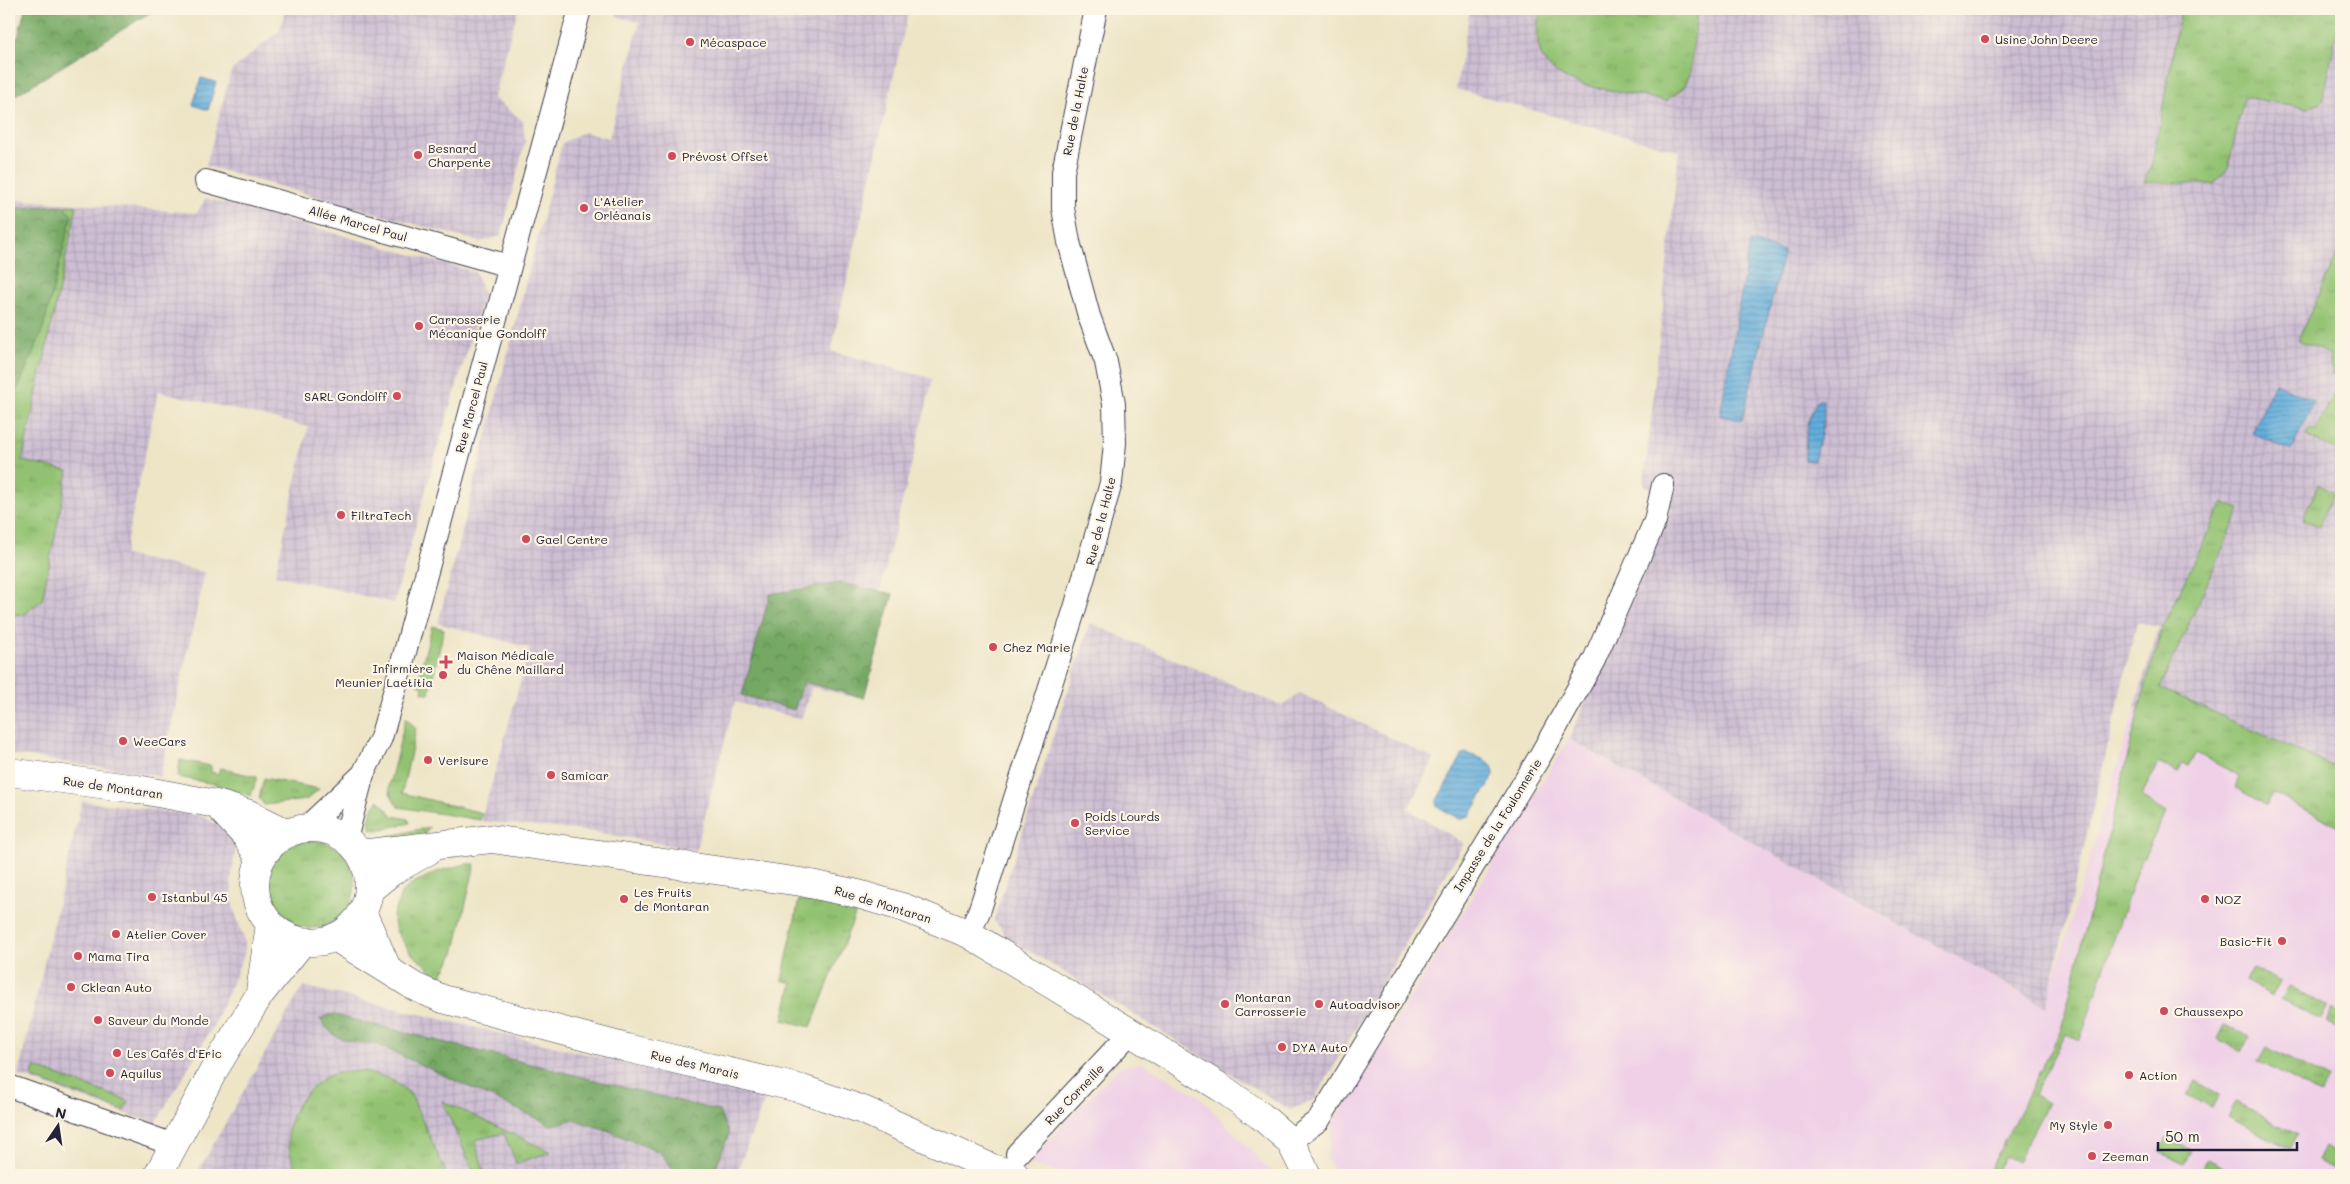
<svg xmlns="http://www.w3.org/2000/svg" width="2350" height="1184" font-family="Mali,sans-serif">
<style>
.built{fill:#efd0e7}
.industrial{fill:url(#industrial-grid)}
.grass{fill:url(#grass-tufts);stroke:#5a7256}
.forest{fill:url(#forest-crowns);stroke:#4c654f}
.water{fill:url(#water-rules);stroke:#42688c}
.lines{fill:none;stroke-linecap:round;stroke-linejoin:round}
.minor-casing{stroke:#413f50;stroke-width:24}
.tertiary-casing{stroke:#413f50;stroke-width:29}
.minor{stroke:#fff;stroke-width:22}
.tertiary{stroke:#fff;stroke-width:28}
.poi-dot{fill:#d1495b;stroke:#fcf5e5;stroke-width:2}
.labels{text-anchor:middle;dominant-baseline:central;stroke-width:4.5;stroke-linejoin:round;paint-order:stroke}
.poi-label{font-size:12px;fill:#22223b;stroke:#fcf5e5;text-anchor:start}
.street-label{font-size:12px;fill:#22223b;stroke:#fcf5e5}
</style>
<defs>
<pattern id="industrial-grid" width="8" height="8" patternUnits="userSpaceOnUse" patternTransform="scale(1.25)"><rect width="8" height="8" fill="#cdbed3"/><path d="M0 4h8M4 0v8" fill="none" stroke="#b0a3b6"/></pattern>
<pattern id="grass-tufts" width="24" height="20" patternUnits="userSpaceOnUse" patternTransform="scale(1.25)"><rect width="24" height="20" fill="#92c271"/><path d="M3 7l-1-3M5 7V3M7 7l1-3M15 17l-1-3M17 17v-4M19 17l1-3" fill="none" stroke="#7ea663"/></pattern>
<pattern id="forest-crowns" width="20" height="18" patternUnits="userSpaceOnUse" patternTransform="scale(1.25)"><rect width="20" height="18" fill="#75a863"/><path d="M2 6a3 3 0 1 1 6 0M12 15a3 3 0 1 1 6 0" fill="none" stroke="#608853"/></pattern>
<pattern id="water-rules" width="6" height="5" patternUnits="userSpaceOnUse" patternTransform="scale(1.25)"><rect width="6" height="5" fill="#63aedc"/><path d="M0 2.5h6" fill="none" stroke="#518db4"/></pattern>
</defs>
<rect width="100%" height="100%" fill="#fcf5e5"/>
<filter id="ink" filterUnits="userSpaceOnUse"><feTurbulence type="fractalNoise" baseFrequency=".02" numOctaves="2"/><feDisplacementMap in="SourceGraphic" scale="10" xChannelSelector="R" yChannelSelector="G"/><feConvolveMatrix kernelMatrix="1 2 1 2 8 2 1 2 1" color-interpolation-filters="sRGB"/></filter>
<filter id="wash" filterUnits="userSpaceOnUse"><feTurbulence type="fractalNoise" baseFrequency=".0096" numOctaves="4" result="noise"/><feDisplacementMap in="SourceGraphic" scale="20" xChannelSelector="R" yChannelSelector="G"/><feGaussianBlur stdDeviation="1.12" result="paint"/><feColorMatrix in="noise" values="0 0 0 0 0 0 0 0 0 0 0 0 0 0 0 0 0 1.4 0 .05"/><feComposite in="paint" operator="in"/></filter>
<g filter="url(#wash)">
<rect width="100%" height="100%" fill="#eee5c7"/>
<path class="built" d="M2135 707 2341 805V1175H1338L1327 1160 1333 1124 1569 739 2045 1007Z
M1143 1063 1199 1096 1274 1175H1069L1027 1163 1119 1067Z"/>
<path class="industrial" d="M285 9H518L493 98 523 121 525 142 501 236 480 242 206 166 231 71 280 30Z
M613 9H909L831 351 933 379 853 697 812 687 801 719 735 702 696 850 596 832 481 821 530 648 438 623 562 143 584 132 609 138 640 22 618 17Z
M1470 9H2341V805L2135 707 2159 627 2137 622 2046 1007 1569 739 1672 507 1644 484 1679 151 1456 89Z
M206 198 475 272 484 295 435 457 394 603 275 575 308 427 158 391 124 555 205 572 160 776 9 754V199L197 213Z
M1090 623 1282 706 1300 693 1434 759 1408 809 1464 843 1314 1100 1290 1110 1008 938 994 920Z
M82 801 202 816 225 829 236 844 231 881 233 906 245 943 244 955 213 1026 155 1124 18 1075Z
M303 986 548 1045 766 1096 736 1175H196Z"/>
<path class="grass" d="M1540 9H1697L1690 74 1684 87 1666 101C1647 97 1628 94 1609 90 1557 81 1528 68 1540 9Z
M2181 9H2341L2323 101 2308 108 2244 97 2228 168 2214 184 2144 182 2152 164Z
M66 205 77 206 22 461 68 471 42 600 24 615 9 613V368L34 333Z
M2341 246V357L2332 375 2329 354 2298 340Z
M2341 387V452L2306 436 2309 428 2316 431 2333 396Z
M2318 485 2334 492 2319 526 2303 519Z
M2223 502 2240 510 2160 688 2341 770V828L2273 793 2267 805 2235 787 2240 776 2196 753 2188 766 2182 764 2178 773 2158 763 2141 797 2166 813 2137 870 2080 1040 2066 1034 2034 1095 2048 1103 2017 1162 2005 1156 1994 1175H1987L2061 1030 2139 709 2162 628Z
M432 626 444 629 429 694 422 692 423 686 417 684Z
M406 717 416 729 402 793 482 813 480 820 398 807 390 793 389 786Z
M180 760 211 766V772L218 774 220 768 257 777 251 796 214 784 178 777Z
M264 778 319 789 306 800 264 805 259 798Z
M379 800 393 816 408 819 410 823 377 830 371 829C367 820 372 806 379 800Z
M429 827 423 837 385 839 386 837Z
M267 884a44 44 0 1 1 88 0a44 44 0 1 1-88 0Z
M466 864H475L454 954 440 978 410 952 396 931 393 916 402 892 415 882 439 871Z
M799 900 857 910 811 1027 783 1020 792 983 782 980Z
M2252 967 2280 982 2272 996 2245 981Z
M2289 986 2328 1006 2320 1020 2281 1000Z
M2333 1009 2341 1014V1031L2326 1022Z
M2225 1025 2249 1037 2242 1051 2218 1039Z
M2266 1047 2328 1079 2320 1094 2258 1061Z
M34 1067 129 1101 124 1111 32 1078Z
M362 1071 390 1079 410 1093 447 1175H299C293 1163 289 1152 288 1139 285 1115 310 1083 331 1075 340 1071 353 1072 362 1071Z
M2195 1081 2219 1094 2212 1108 2187 1095Z
M442 1101 551 1152 516 1163 504 1133 475 1140 484 1172 475 1175Z
M2236 1102 2298 1135 2290 1149 2228 1117Z
M2166 1138 2191 1150 2184 1164 2159 1152Z
M2324 1147 2341 1156V1174L2317 1161Z
M2208 1159 2239 1175H2204L2200 1173Z
M565 1172 589 1173 594 1175H555Z"/>
<path class="forest" d="M25 9H156L9 99V41L18 37Z
M61 205 72 215 43 329 17 391 9 402V209Z
M840 583 893 594 864 698 804 682 794 710 742 695 770 594Z
M330 1014 719 1111 729 1134 713 1175H677L661 1153 607 1130 574 1120 551 1125 374 1043C348 1043 334 1041 320 1019Z"/>
<path class="water" d="M201 78 216 82 208 110 193 105Z
M1750 242 1784 251 1742 420 1720 416Z
M2275 383 2314 401 2291 451 2252 433Z
M1818 400H1823C1826 419 1820 444 1813 462L1805 460C1805 442 1807 414 1818 400Z
M1465 753C1477 757 1495 760 1494 775L1470 816 1459 819 1437 806V800L1463 754Z"/>
</g>
<g filter="url(#ink)">
<g class="lines">
<defs>
<path id="minor" d="M206 181 509 266
M307 827 363 774
M346 839 363 774 381 738 393 696 580 9
M969 934 980 909 1075 608 1111 483 1115 443 1114 404 1106 362 1089 316 1069 242 1063 208V172L1096 9
M9 1086 174 1145
M1290 1141 1319 1120 1540 756 1594 660 1655 521 1663 485
M1017 1154 1130 1033"/>
<path id="tertiary" d="M9 772 137 789 216 804 249 814 287 833
M217 805 246 836 260 859
M255 885a57 57 0 1 1 114 0a57 57 0 1 1-114 0Z
M360 854 491 839 801 882 858 894 905 908 969 934 1220 1087 1261 1116 1290 1141 1307 1175
M369 890 391 872 428 851
M362 912 387 968
M335 937 415 987 443 999 627 1048 802 1089 863 1110 992 1168 1015 1175
M260 992 270 924
M158 1175 214 1070 260 994 303 941"/>
</defs>
<use href="#minor" class="minor-casing"/>
<use href="#tertiary" class="tertiary-casing"/>
<use href="#minor" class="minor"/>
<use href="#tertiary" class="tertiary"/>
</g>
</g>
<g class="poi-dot">
<circle cx="1985" cy="39" r="5"/>
<circle cx="690" cy="42" r="5"/>
<circle cx="418" cy="155" r="5"/>
<circle cx="672" cy="156" r="5"/>
<circle cx="584" cy="208" r="5"/>
<circle cx="419" cy="326" r="5"/>
<circle cx="397" cy="396" r="5"/>
<circle cx="341" cy="515" r="5"/>
<circle cx="526" cy="539" r="5"/>
<circle cx="993" cy="647" r="5"/>
<path d="M443.5 654.5h5v5h5v5h-5v5h-5v-5h-5v-5h5z"/>
<circle cx="443" cy="675" r="5"/>
<circle cx="123" cy="741" r="5"/>
<circle cx="428" cy="760" r="5"/>
<circle cx="551" cy="775" r="5"/>
<circle cx="1075" cy="823" r="5"/>
<circle cx="152" cy="897" r="5"/>
<circle cx="624" cy="899" r="5"/>
<circle cx="2205" cy="899" r="5"/>
<circle cx="116" cy="934" r="5"/>
<circle cx="2282" cy="941" r="5"/>
<circle cx="78" cy="956" r="5"/>
<circle cx="71" cy="987" r="5"/>
<circle cx="1225" cy="1004" r="5"/>
<circle cx="1319" cy="1004" r="5"/>
<circle cx="2164" cy="1011" r="5"/>
<circle cx="98" cy="1020" r="5"/>
<circle cx="1282" cy="1047" r="5"/>
<circle cx="117" cy="1053" r="5"/>
<circle cx="110" cy="1073" r="5"/>
<circle cx="2129" cy="1075" r="5"/>
<circle cx="2108" cy="1125" r="5"/>
<circle cx="2092" cy="1156" r="5"/>
</g>
<g class="labels">
<g class="poi-label">
<text x="1995" y="39">Usine John Deere</text>
<text x="700" y="42">Mécaspace</text>
<text x="428" y="148">Besnard<tspan x="428" dy="14">Charpente</tspan></text>
<text x="682" y="156">Prévost Offset</text>
<text x="594" y="201">L'Atelier<tspan x="594" dy="14">Orléanais</tspan></text>
<text x="429" y="319">Carrosserie<tspan x="429" dy="14">Mécanique Gondolff</tspan></text>
<text x="387" y="396" text-anchor="end">SARL Gondolff</text>
<text x="351" y="515">FiltraTech</text>
<text x="536" y="539">Gael Centre</text>
<text x="1003" y="647">Chez Marie</text>
<text x="457" y="655">Maison Médicale<tspan x="457" dy="14">du Chêne Maillard</tspan></text>
<text x="433" y="668" text-anchor="end">Infirmière<tspan x="433" dy="14">Meunier Laetitia</tspan></text>
<text x="133" y="741">WeeCars</text>
<text x="438" y="760">Verisure</text>
<text x="561" y="775">Samicar</text>
<text x="1085" y="816">Poids Lourds<tspan x="1085" dy="14">Service</tspan></text>
<text x="634" y="892">Les Fruits<tspan x="634" dy="14">de Montaran</tspan></text>
<text x="162" y="897">Istanbul 45</text>
<text x="2215" y="899">NOZ</text>
<text x="126" y="934">Atelier Cover</text>
<text x="2272" y="941" text-anchor="end">Basic-Fit</text>
<text x="88" y="956">Mama Tira</text>
<text x="81" y="987">Cklean Auto</text>
<text x="1235" y="997">Montaran<tspan x="1235" dy="14">Carrosserie</tspan></text>
<text x="1329" y="1004">Autoadvisor</text>
<text x="2174" y="1011">Chaussexpo</text>
<text x="108" y="1020">Saveur du Monde</text>
<text x="1292" y="1047">DYA Auto</text>
<text x="127" y="1053">Les Cafés d'Eric</text>
<text x="120" y="1073">Aquilus</text>
<text x="2139" y="1075">Action</text>
<text x="2098" y="1125" text-anchor="end">My Style</text>
<text x="2102" y="1156">Zeeman</text>
</g>
<g class="street-label">
<text transform="translate(1075 111) rotate(-79)">Rue de la Halte</text>
<text transform="translate(358 223) rotate(16)">Allée Marcel Paul</text>
<text transform="translate(471 407) rotate(-75)">Rue Marcel Paul</text>
<text transform="translate(1100 521) rotate(-76)">Rue de la Halte</text>
<text transform="translate(113 787) rotate(8)">Rue de Montaran</text>
<text transform="translate(1497 825) rotate(-58)">Impasse de la Foulonnerie</text>
<text transform="translate(883 904) rotate(17)">Rue de Montaran</text>
<text transform="translate(695 1064) rotate(13)">Rue des Marais</text>
<text transform="translate(1074 1094) rotate(-46)">Rue Corneille</text>
</g>
</g>
<rect width="2350" height="1184" fill="none" stroke="#fcf5e5" stroke-width="30"/>
<g transform="translate(58 1126) rotate(13)" stroke="#fcf5e5" stroke-width="4" paint-order="stroke">
<path d="M0-4L9 19L0 12L-9 19Z" fill="#22223b"/>
<text y="-8" font-size="14" font-weight="bold" text-anchor="middle" fill="#22223b">N</text>
</g>
<path d="M2158 1142v8h139v-8" fill="none" stroke="#22223b" stroke-width="2.5"/>
<text x="2165" y="1142" font-size="15" fill="#22223b" stroke="#fcf5e5" stroke-width="4" paint-order="stroke">50 m</text>
</svg>
